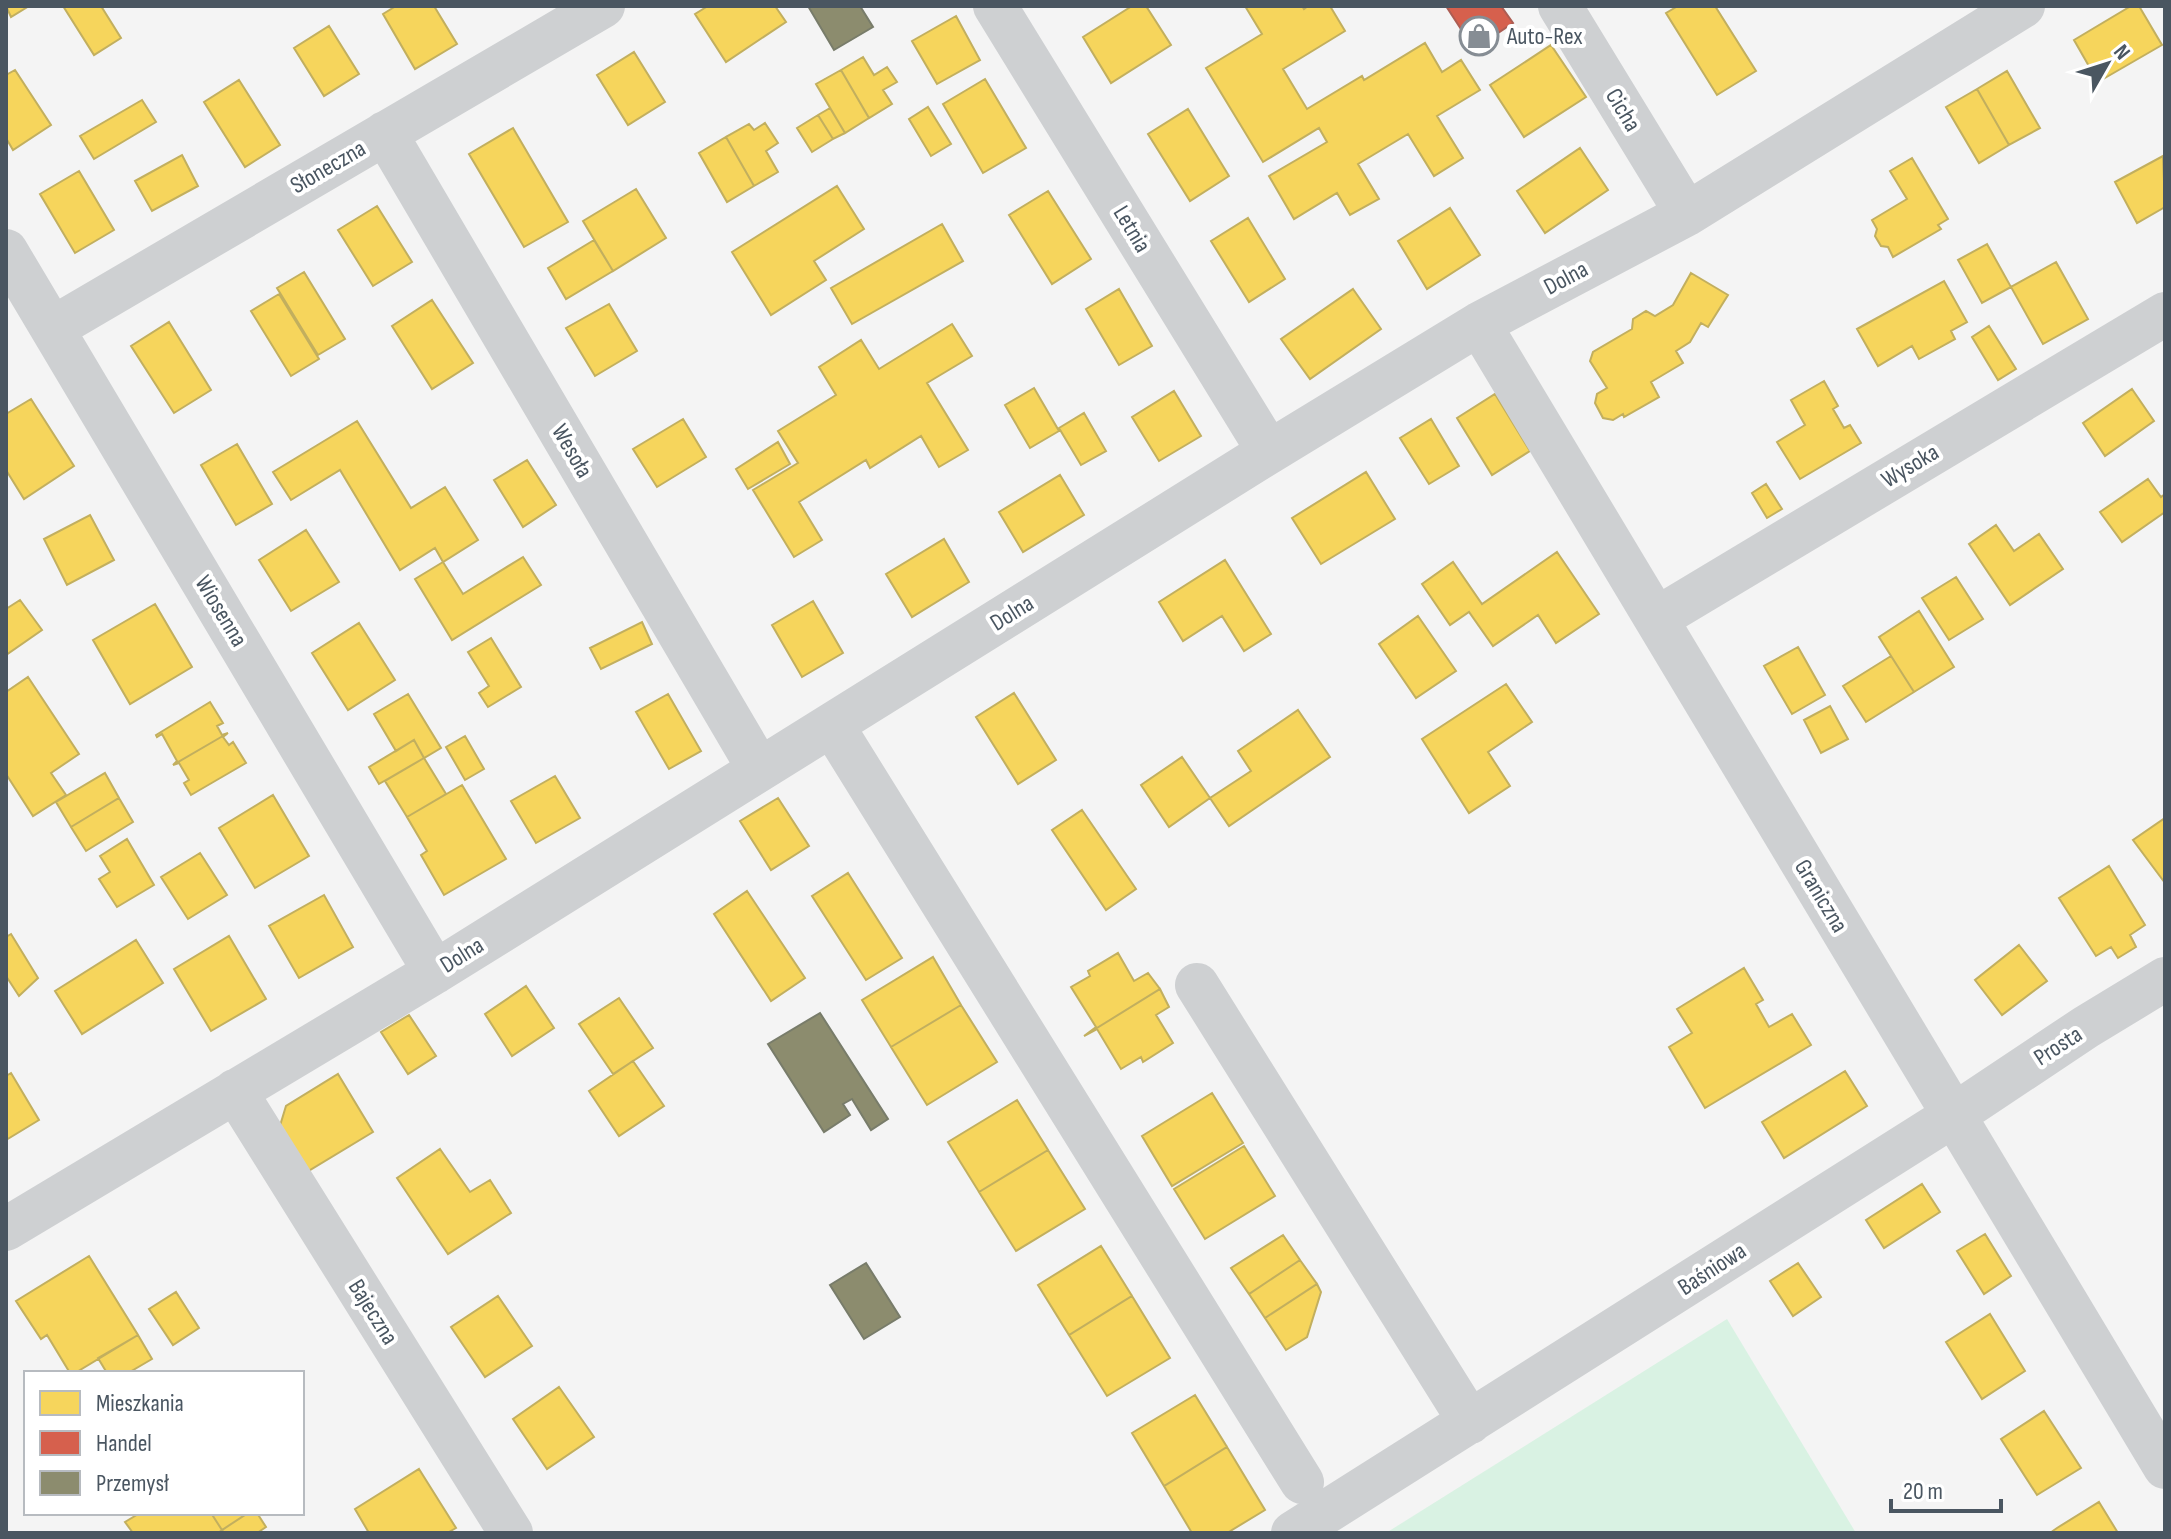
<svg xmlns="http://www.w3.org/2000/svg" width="2171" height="1539" font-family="'Sofia Sans Condensed',sans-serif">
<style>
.grass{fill:#d9f2e3}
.homes{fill:#f6d55c;stroke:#c2af5e;stroke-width:2}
.shops{fill:#d6604d;stroke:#ac5d53;stroke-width:2}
.industry{fill:#8c8c6e;stroke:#787c6a;stroke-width:2}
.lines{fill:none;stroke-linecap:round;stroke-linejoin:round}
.minor{stroke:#ced0d2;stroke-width:44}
.labels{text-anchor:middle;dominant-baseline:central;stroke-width:8;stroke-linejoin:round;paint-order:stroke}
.poi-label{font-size:24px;fill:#4a5661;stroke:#fff;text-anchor:start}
.street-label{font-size:24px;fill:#4a5661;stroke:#fff}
</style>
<rect width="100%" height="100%" fill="#f4f4f4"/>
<path class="grass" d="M1727 1319 1856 1533H1386Z"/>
<path class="homes" d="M6 6H29L11 17Z
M63 6H101L121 38 94 55Z
M396 6H434L457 44 415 69 383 14Z
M708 6H775L786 22 726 62 695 14Z
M1132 6H1146L1171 45 1111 83 1083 37Z
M1245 6H1302L1304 9 1308 6H1330L1345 31 1283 69 1307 109 1362 76 1364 80 1425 43 1442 72 1461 60 1480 90 1437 116 1463 158 1434 176 1408 134 1358 164 1379 199 1350 215 1337 193 1294 219 1269 176 1327 142 1319 128 1263 162 1206 68 1262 34Z
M1678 6H1715L1756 71 1717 95 1666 13Z
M2131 6H2139L2162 45 2098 82 2074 40Z
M956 16 980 60 937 84 912 41Z
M329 26 359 74 324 96 294 48Z
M1551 45 1586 97 1524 137 1490 85Z
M634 52 665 102 628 125 597 75Z
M863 57 874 75 887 67 897 82 883 90 892 104 869 118 841 70Z
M15 70 51 125 13 150 6 138V75Z
M841 70 869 118 845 133 816 84Z
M2007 71 2040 128 2009 145 1977 89Z
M985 79 1026 148 983 173 943 104Z
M239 80 280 145 245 167 204 102Z
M1977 89 2009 145 1979 163 1946 107Z
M142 100 156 122 94 159 80 136Z
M928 107 951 144 931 156 909 119Z
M830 108 845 133 833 139 818 115Z
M1188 109 1229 176 1190 201 1148 134Z
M818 115 833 139 812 152 797 128Z
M765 123 778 143 766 151 778 172 754 186 726 137 749 124 754 130Z
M513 128 568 222 524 247 469 154Z
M726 137 754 186 727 202 699 153Z
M1580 148 1608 190 1545 233 1517 191Z
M182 155 198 186 152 211 135 181Z
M2163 156 2165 207 2137 223 2115 182Z
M1912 158 1948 219 1938 225 1941 229 1893 257 1888 247 1881 246 1875 236 1877 229 1872 220 1907 199 1890 171Z
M79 171 114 230 75 253 40 194Z
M837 186 864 229 814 261 826 280 771 315 732 252Z
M636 189 666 238 613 271 583 221Z
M1048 191 1091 259 1052 284 1009 215Z
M377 206 412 262 373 286 338 230Z
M1450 208 1480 255 1427 289 1398 241Z
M1248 218 1285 279 1249 302 1211 241Z
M942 224 963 261 852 324 831 288Z
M594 240 613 271 566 299 548 268Z
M1987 244 2011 287 1982 303 1958 260Z
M2056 262 2088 319 2043 344 2011 287Z
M304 272 345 339 318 355 277 288Z
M1691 273 1728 295 1708 327 1701 323 1690 342 1676 351 1683 363 1651 382 1659 397 1624 417 1623 414 1613 420 1603 418 1595 403 1597 394 1607 388 1590 361 1593 352 1632 329 1633 319 1646 311 1655 316 1673 305Z
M1944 281 1967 322 1951 331 1955 339 1919 359 1912 346 1878 366 1857 329Z
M1119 289 1152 346 1119 365 1086 309Z
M1353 289 1381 329 1310 379 1281 339Z
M279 294 319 359 291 376 251 311Z
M432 300 473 363 432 389 392 326Z
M609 304 637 351 595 376 566 328Z
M169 322 211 390 174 413 131 346Z
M952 324 972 356 927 383 968 450 939 467 921 436 870 468 866 460 799 502 822 540 794 557 753 490 798 463 778 431 836 395 819 367 861 340 879 369Z
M1989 326 2016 369 1998 380 1972 337Z
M1824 381 1838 406 1833 409 1844 428 1850 425 1861 443 1800 479 1777 442 1805 425 1791 400Z
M1034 388 1059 431 1030 448 1005 405Z
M2132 389 2154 421 2105 456 2083 423Z
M1174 391 1201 436 1159 461 1132 417Z
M1495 394 1530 451 1492 475 1457 418Z
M31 399 74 466 24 499 6 470V414Z
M1084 413 1106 451 1081 465 1059 428Z
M683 419 706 457 657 487 633 449Z
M1431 419 1459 466 1429 484 1400 438Z
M357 421 411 508 445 487 478 540 443 562 435 548 400 570 340 470 291 500 273 472Z
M778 442 790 464 748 489 736 469Z
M237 444 272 504 236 525 201 465Z
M527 460 556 505 523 527 494 480Z
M1366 472 1395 519 1321 564 1292 518Z
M1060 475 1084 515 1023 552 999 512Z
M2148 479 2161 497 2165 494V512L2122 542 2100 512Z
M1766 484 1782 509 1767 518 1752 493Z
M90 515 114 560 67 585 44 539Z
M1996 525 2014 551 2039 534 2063 569 2010 605 1969 544Z
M306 530 339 582 291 611 259 560Z
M944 539 969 582 912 617 886 574Z
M1557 552 1599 614 1556 643 1538 615 1493 646 1469 612 1450 625 1422 584 1453 562 1482 604Z
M523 557 541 585 452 640 415 579 443 562 463 594Z
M1225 560 1271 634 1244 651 1222 616 1183 641 1159 602Z
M1956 577 1983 619 1949 640 1922 598Z
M20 600 42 630 6 655V609Z
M813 601 843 653 802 677 772 625Z
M155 604 192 667 130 704 93 640Z
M1919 611 1954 667 1914 692 1879 637Z
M1418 616 1456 671 1416 698 1379 644Z
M642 622 652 644 601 669 590 648Z
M359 623 395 680 348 710 312 653Z
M491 638 521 687 488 707 479 693 489 686 468 652Z
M1798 647 1825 695 1792 714 1764 666Z
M1891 656 1914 692 1866 722 1843 686Z
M28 677 79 754 51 773 66 795 33 816 6 774V692Z
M1506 684 1532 722 1488 752 1510 786 1469 813 1422 739Z
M1014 693 1056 760 1018 784 976 717Z
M408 694 441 748 424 758 414 740 396 751 374 714Z
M668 694 701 751 669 769 636 712Z
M210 702 223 723 217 726 222 735 228 733 173 765 177 761 162 734 157 737 156 735Z
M1830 706 1848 739 1821 753 1804 720Z
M1298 710 1330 757 1229 826 1210 798 1251 771 1238 751Z
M228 733 223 737 229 745 233 742 246 763 191 795 184 783 189 780 179 763 173 765Z
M465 736 484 769 465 780 446 747Z
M414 740 424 758 379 784 369 767Z
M1182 757 1210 798 1169 827 1141 785Z
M424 758 446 794 407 817 385 781Z
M105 773 119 798 71 827 56 802Z
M555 776 580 818 536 843 511 801Z
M462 785 506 859 444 895 421 855 427 851 407 817Z
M273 795 309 856 255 888 219 828Z
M119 798 133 822 86 851 71 827Z
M778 798 809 846 771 870 740 821Z
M1082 810 1136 889 1106 910 1052 830Z
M2165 818V883L2133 840Z
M127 839 154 885 117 907 99 879 110 872 100 856Z
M200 853 227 895 188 919 161 877Z
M2109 866 2145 925 2130 935 2136 947 2118 958 2111 947 2096 956 2059 898Z
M848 873 902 958 866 980 812 896Z
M747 891 805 978 771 1001 714 914Z
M324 895 353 947 299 978 269 926Z
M11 934 38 978 19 996 6 976V937Z
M229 936 266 999 211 1031 174 969Z
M136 940 163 983 82 1034 55 991Z
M2019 945 2047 981 2002 1015 1975 980Z
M1118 953 1134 981 1148 973 1160 989 1084 1036 1096 1027 1071 987 1090 976 1088 971Z
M933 957 961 1005 891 1047 862 1000Z
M1744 968 1763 1000 1756 1004 1769 1027 1792 1014 1811 1045 1705 1108 1669 1047 1692 1033 1677 1009Z
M526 986 554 1028 512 1056 485 1014Z
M1160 989 1169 1007 1156 1015 1173 1043 1143 1062 1141 1057 1121 1069 1097 1029 1084 1036Z
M619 998 653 1048 613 1074 579 1024Z
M961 1005 997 1062 927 1105 891 1047Z
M409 1015 436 1056 408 1074 381 1032Z
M633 1061 664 1106 619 1136 589 1091Z
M1845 1071 1867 1106 1784 1158 1762 1122Z
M11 1073 39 1120 6 1140V1076Z
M338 1074 373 1132 305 1173 279 1129 286 1106Z
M1212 1093 1243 1143 1172 1186 1142 1136Z
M1017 1100 1048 1150 979 1192 948 1142Z
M1244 1146 1275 1196 1205 1239 1174 1189Z
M440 1149 470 1192 490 1180 511 1213 448 1254 397 1178Z
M1048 1150 1085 1209 1016 1251 979 1192Z
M1922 1184 1940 1212 1884 1248 1866 1220Z
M1985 1234 2011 1276 1984 1294 1957 1251Z
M1283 1235 1300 1260 1249 1294 1231 1268Z
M1101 1246 1132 1296 1069 1335 1038 1285Z
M89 1256 138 1335 75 1373H70L47 1335 41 1339 16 1301Z
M1300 1260 1317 1284 1265 1318 1249 1294Z
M1798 1263 1821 1297 1793 1316 1770 1281Z
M1317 1284 1321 1292 1307 1337 1286 1350 1265 1318Z
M176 1292 199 1328 173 1345 149 1309Z
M498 1296 532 1346 485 1377 451 1327Z
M1132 1296 1170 1358 1107 1396 1069 1335Z
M1990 1314 2025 1371 1982 1399 1946 1342Z
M138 1335 152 1359 128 1373H107L98 1358Z
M559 1387 594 1437 547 1469 513 1419Z
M1195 1395 1227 1447 1164 1486 1132 1433Z
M2044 1411 2081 1468 2037 1495 2001 1439Z
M1227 1447 1265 1510 1227 1533H1192L1164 1486Z
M419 1469 456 1528 447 1533H369L355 1509Z
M2099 1502 2118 1533H2050L2057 1528Z
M140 1513H211L222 1530 218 1533H133L125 1522Z
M211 1513H248L222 1530Z
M248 1513H257L266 1527 257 1533H224L222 1530Z"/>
<path class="shops" d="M1446 6H1501L1513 23 1474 49Z"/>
<path class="industry" d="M808 6H860L873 27 834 50Z
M820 1013 888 1119 871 1130 852 1099 843 1104 850 1115 824 1132 768 1044Z
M866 1263 900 1317 864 1339 830 1285Z"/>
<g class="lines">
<path class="minor" d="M995 6 1269 452
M1560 6 1687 214
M385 133 759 769
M6 251 435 972
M1479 324 2165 1467
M53 328 603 6
M1656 619 2165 314
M832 725 1302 1482
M1197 985 1470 1422
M235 1091 511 1533
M6 1229 435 972 1269 452 1479 324 1687 214 2023 6
M1293 1533 1954 1115 2086 1027 2165 979"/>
</g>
<defs>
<symbol id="shop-ring" viewBox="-11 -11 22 22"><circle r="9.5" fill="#fff" stroke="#868d94" stroke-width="1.5"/><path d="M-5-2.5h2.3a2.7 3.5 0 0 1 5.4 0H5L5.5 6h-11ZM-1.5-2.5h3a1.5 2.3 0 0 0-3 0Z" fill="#868d94"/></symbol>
</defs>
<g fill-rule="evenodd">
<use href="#shop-ring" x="1457" y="14" width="44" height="44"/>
</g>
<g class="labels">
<g class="poi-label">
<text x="1507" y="36">Auto-Rex</text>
</g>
<g class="street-label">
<text transform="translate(1623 110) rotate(59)">Cicha</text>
<text transform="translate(328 167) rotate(-30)">Słoneczna</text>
<text transform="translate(1132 229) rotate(59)">Letnia</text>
<text transform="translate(1566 278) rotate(-28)">Dolna</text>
<text transform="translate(572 451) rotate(60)">Wesoła</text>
<text transform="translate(1910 466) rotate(-31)">Wysoka</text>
<text transform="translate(221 611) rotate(59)">Wiosenna</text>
<text transform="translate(1012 613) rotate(-32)">Dolna</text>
<text transform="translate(1821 896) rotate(59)">Graniczna</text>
<text transform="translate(462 955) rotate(-32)">Dolna</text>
<text transform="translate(2058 1046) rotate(-33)">Prosta</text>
<text transform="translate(1712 1269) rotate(-33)">Baśniowa</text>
<text transform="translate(373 1312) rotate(58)">Bajeczna</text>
</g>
</g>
<rect width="2171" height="1539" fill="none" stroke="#4a5661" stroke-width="16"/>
<rect x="24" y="1371" width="280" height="144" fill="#ffffff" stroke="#b7bbc0" stroke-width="2"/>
<rect x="40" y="1391" width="40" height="24" fill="#f6d55c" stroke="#b7bbc0" stroke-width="2"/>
<text x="96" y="1411" font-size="24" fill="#4a5661">Mieszkania</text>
<rect x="40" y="1431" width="40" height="24" fill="#d6604d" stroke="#b7bbc0" stroke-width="2"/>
<text x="96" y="1451" font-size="24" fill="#4a5661">Handel</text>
<rect x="40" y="1471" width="40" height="24" fill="#8c8c6e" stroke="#b7bbc0" stroke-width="2"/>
<text x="96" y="1491" font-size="24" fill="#4a5661">Przemysł</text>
<g transform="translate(2107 64) rotate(51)" stroke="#ffffff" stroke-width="6" paint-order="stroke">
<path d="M0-6L14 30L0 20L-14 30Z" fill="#4a5661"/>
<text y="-12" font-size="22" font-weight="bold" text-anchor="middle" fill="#4a5661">N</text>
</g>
<path d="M1891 1499v12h110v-12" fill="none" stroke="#4a5661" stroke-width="4"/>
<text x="1903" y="1499" font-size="24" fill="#4a5661" stroke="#ffffff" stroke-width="6" paint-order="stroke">20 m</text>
</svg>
